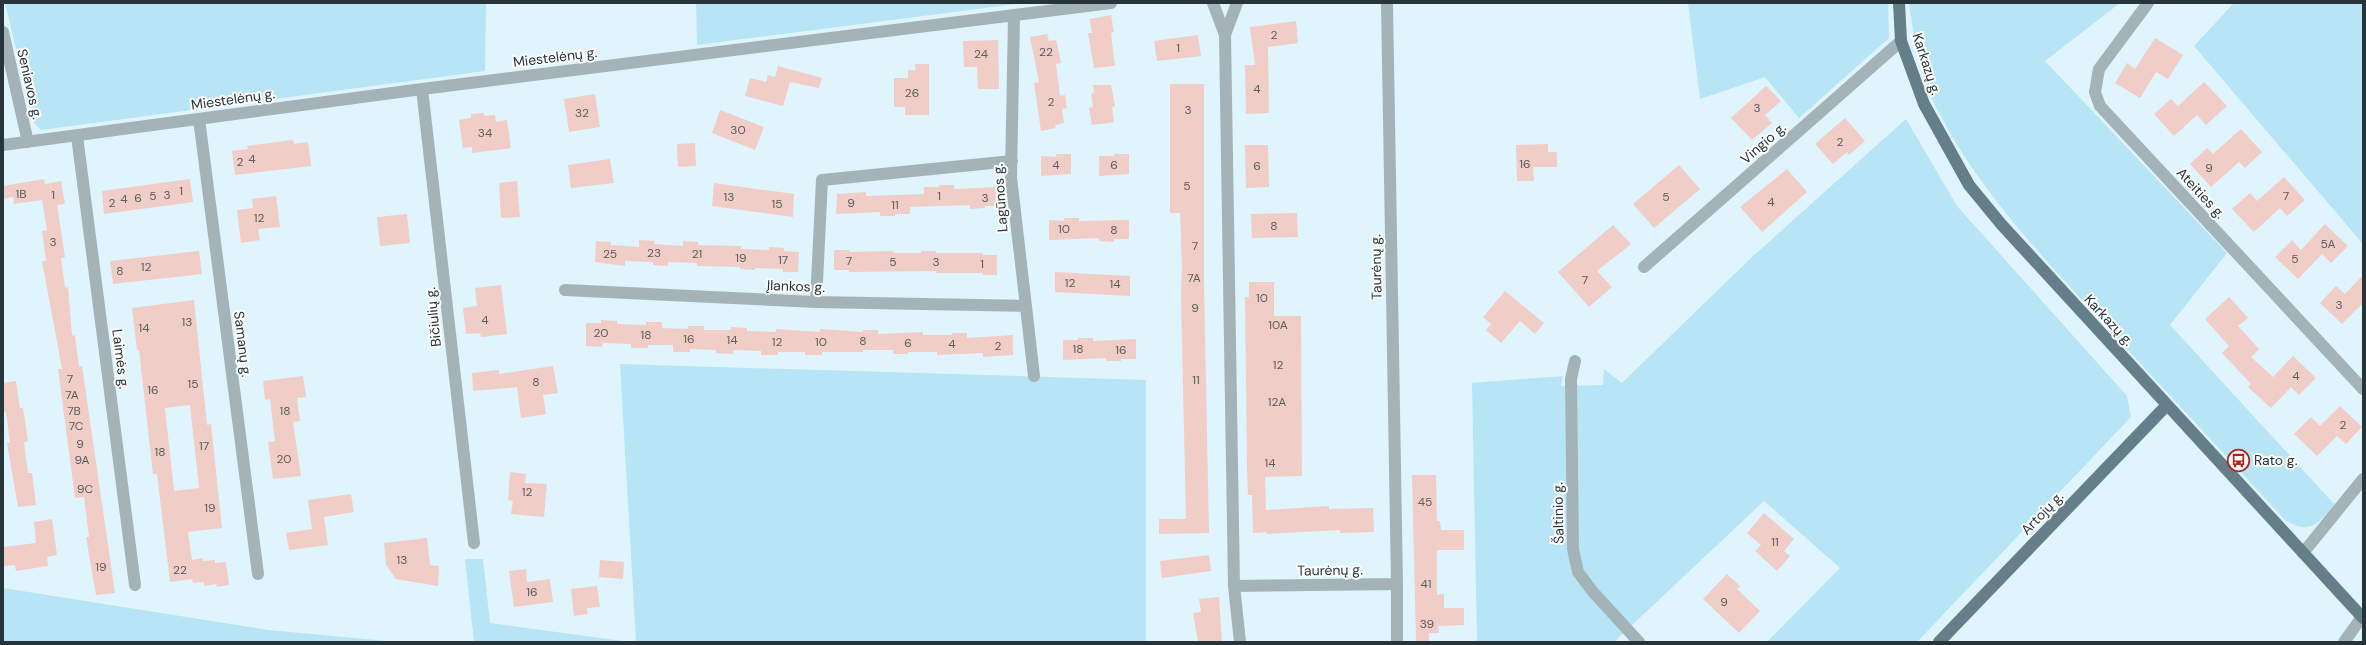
<svg xmlns="http://www.w3.org/2000/svg" width="2366" height="645" font-family="'DM Sans',sans-serif">
<style>
.green{fill:#b7e5f5}
.building{fill:#f1cdc7;fill-rule:evenodd}
.lines{fill:none;stroke-linecap:round;stroke-linejoin:round}
.minor{stroke:#a4b3b8;stroke-width:12}
.major{stroke:#647f89;stroke-width:12}
.labels{text-anchor:middle;dominant-baseline:central;stroke-width:4;stroke-linejoin:round;paint-order:stroke}
.number-label{font-size:12px;fill:#5a5b5d}
.street-label{font-size:14px;fill:#27353a;stroke:#fdfdfd}
.poi-label{font-size:14px;fill:#27353a;stroke:#fdfdfd;text-anchor:start}
</style>
<rect width="100%" height="100%" fill="#dff4fc"/>
<path class="green" d="M5 3H486L485 71 41 130 34 123Z
M696 3H1023L697 45Z
M1688 3H1888L1889 38 1799 118 1765 77 1700 99Z
M1909 3H2120L2045 61 2227 253 2170 325 2335 505C2317 523 2311 536 2285 520 2225 455 2164 389 2103 323 2041 255 1978 190 1936 107 1919 75 1914 38 1909 3Z
M2234 3H2363V244L2194 46Z
M1906 119 1957 206 2127 396 2131 417 1917 642H1767L1840 568 1764 501 1614 642H1477L1472 383 1563 376 1561 386 1603 385 1604 369 1622 383 1752 257Z
M620 364 1146 380V642H636Z
M465 559H483L490 623 630 642H474Z
M3 588 268 630 398 642H3Z"/>
<path class="building" d="M1111 15 1114 32 1111 33 1115 66 1094 68 1088 33H1092L1090 19Z
M1296 21 1298 43 1268 47 1269 113 1246 114 1245 65H1255L1250 27Z
M1047 34 1049 41 1056 40 1061 63 1056 64 1060 96 1065 95 1067 108 1062 109 1064 123 1055 125 1056 128 1041 131 1034 83 1039 82 1030 37Z
M1198 35 1201 56 1157 61 1154 41Z
M2155 38 2183 55 2168 79 2156 72 2140 98 2115 83 2127 63 2135 69Z
M998 40 999 89H978L977 67H964L963 41Z
M915 64H929V115H905V107H894V78H908V70H916Z
M778 66 822 78 819 88 790 82 783 106 745 96 750 78 766 82 768 75 775 77Z
M2204 82 2227 106 2206 125 2197 115 2174 136 2154 114 2171 99 2178 106Z
M1170 84H1204V284L1209 533 1159 534V519H1186L1181 296 1182 265 1180 213H1170Z
M1093 85H1111L1115 106 1112 107 1114 122 1092 125 1089 108 1093 107 1091 94 1094 93Z
M1766 86 1781 101 1765 115 1772 123 1752 140 1731 118Z
M595 94 600 127 569 132 564 99Z
M720 110 764 127 755 150 712 133Z
M483 113 485 116 495 115 496 122 507 120 511 148 472 153V147L463 148 459 120 471 118V114Z
M1845 118 1865 141 1849 155 1847 152 1833 164 1815 144Z
M2241 129 2262 152 2245 168 2239 162 2211 187 2190 164 2207 148 2213 154Z
M293 140 294 144 308 142 311 166 235 175 232 151 248 149 247 146Z
M695 143 696 166 678 167 677 144Z
M1548 144V152H1557V167H1533L1534 181H1517L1516 145Z
M1245 145H1268L1269 187 1246 188Z
M1056 154H1071V174L1041 176V156L1056 157Z
M1114 154H1129V174L1099 176V156H1114Z
M610 159 614 183 571 188 568 165Z
M1679 165 1700 189 1654 228 1633 204Z
M1787 169 1807 192 1762 232 1740 207Z
M2284 177 2305 200 2287 216 2280 208 2254 232 2232 209 2250 193 2257 201Z
M44 179 45 184 61 181 65 204 57 205 65 257 61 258 65 288 68 287 72 336 75 335 79 367 82 366 115 593 96 595 86 537H89L84 497 75 498 58 369H62L42 261H46L42 231 47 230 42 200 14 204 13 197 3 199V186Z
M190 179 193 202 104 214 102 191Z
M517 181 520 217 501 218 499 183Z
M714 183 794 194 793 217 712 206Z
M939 185H954V189L1000 187 999 206H985V208L970 209V205L910 207V214H895V216H880V212L836 214 837 194 866 192V196L924 194V187H939Z
M276 196 280 227 258 229 260 240 241 243 237 210 253 208 252 199Z
M1297 213 1298 237 1252 238 1251 214Z
M407 214 410 243 380 246 377 217Z
M1064 218H1079V221L1129 220V239H1114V242L1099 241V238L1049 240V220L1064 221Z
M2325 224 2348 246 2331 263 2322 254 2298 279 2275 257 2292 240 2301 250Z
M1613 225 1631 244 1597 271 1612 287 1589 307 1558 272Z
M639 240 655 241 654 244 683 246V241L698 242V245L741 246V249L769 250V247L784 248V251L799 252 798 272H783V269L755 268V270L740 269V267L697 266V263L668 262V266L653 265V262L625 261V266L595 262 596 241 611 242V245L639 247Z
M834 250H849V252L893 251V253H921V251H936V253H983V255H997V275H983V273H936V271L849 272V270H834Z
M199 251 202 274 113 284 110 261Z
M1055 272 1130 276V296L1055 292Z
M2363 275V303L2342 324 2320 303 2336 286 2345 294Z
M1249 282H1274V316H1301L1302 476 1265 477 1266 510 1329 506V509L1373 508 1374 532 1340 533V530L1267 534V532L1253 533 1252 495H1248L1247 469 1245 297H1249Z
M501 285 507 334 481 337 480 333 466 334 463 308 477 306 475 288Z
M1505 291 1544 323 1535 334 1520 321 1501 343 1486 330 1491 324 1483 317Z
M2229 297 2248 318 2238 326 2259 349 2251 357 2273 377 2293 356 2316 378 2299 395 2291 387 2271 408 2248 387 2251 384 2222 353 2229 346 2205 319Z
M194 300 207 425 211 424 222 528 188 532 192 560 203 558V561L215 560V563L226 562 229 585 217 587 216 584 204 586V582L193 583 192 579 170 582 157 474H153L139 350H137L132 308ZM190 405 199 488 174 491 165 408Z
M601 320 617 321V324L646 325V322H662V328L688 329V326H704V330H731V327L747 328V331L776 332V329L820 332V329L863 332V330H878V334L923 332V335H952V333H967V338L1013 335V355L983 357V353L937 355V352H908V354H893V350H863V352H822V355H805V352H778V355H761V351L733 350V354L716 353V350L690 349V352H673V345H648V348H631V344L603 343 602 347 586 346V323H601Z
M1078 338H1093V341L1136 339V359H1121V361H1106V358L1063 360V340H1078Z
M553 366 558 393 543 395 546 414 521 418 517 387 473 391 472 373 499 370V374Z
M303 376 306 397 297 398 300 421 293 422 301 476 273 479 268 442 275 441 270 399 265 400 263 381Z
M16 381 20 408H23L28 441 24 442 28 473H32L36 505 18 507 7 443H10L6 412H3V383Z
M2340 406 2362 427 2346 444 2337 436 2317 456 2294 434 2311 417 2320 426Z
M510 472 526 474 525 483 547 484 544 517 511 514 513 501 508 500Z
M1412 475H1436L1437 521H1440L1441 530H1464V550H1437V595L1444 594V608H1464V625L1438 626 1439 633H1429V642H1416Z
M351 494 354 512 324 517 328 545 289 550 286 533 312 529 308 500Z
M1764 513 1794 539 1784 551 1790 556 1777 571 1755 551 1761 545 1747 533Z
M52 519 57 555 47 557 48 566 16 571 15 565 3 566V547L36 543 34 522Z
M427 538 430 565 439 566 438 586 396 579 386 565 384 543Z
M1209 555 1211 571 1162 578 1160 561Z
M600 560 624 562 623 579 599 577Z
M526 569 527 582 550 579 553 602 514 607 509 571Z
M1727 574 1740 586 1737 589 1760 611 1739 633 1703 599Z
M597 586 600 607 587 608 588 614 574 616 571 589Z
M1219 597 1222 642H1198L1193 613 1201 612 1199 599Z"/>
<g class="lines">
<path class="minor" d="M1213 3 1225 35 1237 3
M2148 3 2099 69 2095 92 2100 106 2363 389
M1014 17 1011 177 1034 376
M3 32 28 142
M1225 35 1234 586 1397 584 1387 3
M422 89 474 543
M199 119 258 574
M77 136 135 585
M3 145 422 89 1111 3
M1644 267 1901 41
M565 290 816 302 1026 306
M816 302 822 180 1012 161
M1575 361 1571 379 1573 549 1578 572 1593 592 1639 642
M2303 553 2363 479
M1234 586 1240 642
M1397 642V584
M2344 642 2362 617"/>
<path class="major" d="M1899 3 1901 41 1924 104 1969 185 2001 224 2363 618
M1939 642 2167 405"/>
</g>
<defs>
<symbol id="bus-ring" viewBox="-11 -11 22 22"><circle r="9.5" fill="#fdfdfd" stroke="#b12218" stroke-width="1.5"/><path d="M-5-6H5V4H4V6H2V4H-2V6H-4V4H-5ZM-3.5-4V0h7V-4ZM-3.5 1.2v1.5H-2V1.2ZM2 1.2v1.5H3.5V1.2Z" fill="#b12218"/></symbol>
</defs>
<g fill-rule="evenodd">
<use href="#bus-ring" x="2226" y="448" width="25" height="25"/>
</g>
<g class="labels">
<g class="number-label">
<text x="1274" y="35">2</text>
<text x="1178" y="48">1</text>
<text x="1046" y="52">22</text>
<text x="981" y="54">24</text>
<text x="1257" y="89">4</text>
<text x="912" y="93">26</text>
<text x="1051" y="102">2</text>
<text x="1757" y="108">3</text>
<text x="1188" y="110">3</text>
<text x="582" y="113">32</text>
<text x="738" y="130">30</text>
<text x="485" y="133">34</text>
<text x="1840" y="142">2</text>
<text x="252" y="159">4</text>
<text x="240" y="162">2</text>
<text x="1525" y="164">16</text>
<text x="1056" y="165">4</text>
<text x="1114" y="165">6</text>
<text x="1257" y="166">6</text>
<text x="2209" y="168">9</text>
<text x="1187" y="186">5</text>
<text x="181" y="191">1</text>
<text x="21" y="194">1B</text>
<text x="53" y="195">1</text>
<text x="167" y="195">3</text>
<text x="153" y="196">5</text>
<text x="939" y="196">1</text>
<text x="2286" y="196">7</text>
<text x="729" y="197">13</text>
<text x="1666" y="197">5</text>
<text x="138" y="198">6</text>
<text x="985" y="198">3</text>
<text x="124" y="199">4</text>
<text x="1771" y="202">4</text>
<text x="112" y="203">2</text>
<text x="851" y="203">9</text>
<text x="777" y="204">15</text>
<text x="895" y="205">11</text>
<text x="259" y="218">12</text>
<text x="1274" y="226">8</text>
<text x="1064" y="229">10</text>
<text x="1114" y="230">8</text>
<text x="53" y="242">3</text>
<text x="2328" y="244">5A</text>
<text x="1195" y="246">7</text>
<text x="654" y="253">23</text>
<text x="610" y="254">25</text>
<text x="697" y="254">21</text>
<text x="741" y="258">19</text>
<text x="2295" y="259">5</text>
<text x="783" y="260">17</text>
<text x="849" y="261">7</text>
<text x="893" y="262">5</text>
<text x="936" y="262">3</text>
<text x="982" y="264">1</text>
<text x="146" y="267">12</text>
<text x="120" y="271">8</text>
<text x="1194" y="278">7A</text>
<text x="1585" y="280">7</text>
<text x="1070" y="283">12</text>
<text x="1115" y="284">14</text>
<text x="1262" y="298">10</text>
<text x="2339" y="305">3</text>
<text x="1195" y="308">9</text>
<text x="485" y="320">4</text>
<text x="187" y="322">13</text>
<text x="1278" y="325">10A</text>
<text x="144" y="328">14</text>
<text x="601" y="333">20</text>
<text x="646" y="335">18</text>
<text x="689" y="339">16</text>
<text x="732" y="340">14</text>
<text x="863" y="341">8</text>
<text x="777" y="342">12</text>
<text x="821" y="342">10</text>
<text x="908" y="343">6</text>
<text x="952" y="344">4</text>
<text x="998" y="346">2</text>
<text x="1078" y="349">18</text>
<text x="1121" y="350">16</text>
<text x="1278" y="365">12</text>
<text x="2296" y="376">4</text>
<text x="70" y="379">7</text>
<text x="1196" y="380">11</text>
<text x="536" y="382">8</text>
<text x="193" y="384">15</text>
<text x="153" y="390">16</text>
<text x="72" y="395">7A</text>
<text x="1277" y="402">12A</text>
<text x="74" y="411">7B</text>
<text x="285" y="411">18</text>
<text x="2343" y="425">2</text>
<text x="76" y="426">7C</text>
<text x="80" y="444">9</text>
<text x="204" y="446">17</text>
<text x="160" y="452">18</text>
<text x="284" y="459">20</text>
<text x="82" y="460">9A</text>
<text x="1270" y="463">14</text>
<text x="85" y="489">9C</text>
<text x="527" y="492">12</text>
<text x="1425" y="502">45</text>
<text x="210" y="508">19</text>
<text x="1775" y="542">11</text>
<text x="402" y="560">13</text>
<text x="101" y="567">19</text>
<text x="180" y="570">22</text>
<text x="1426" y="584">41</text>
<text x="532" y="592">16</text>
<text x="1724" y="602">9</text>
<text x="1427" y="624">39</text>
</g>
<g class="street-label">
<text transform="translate(555 57) rotate(-7)">Miestelėnų g.</text>
<text transform="translate(1927 64) rotate(72)">Karkazų g.</text>
<text transform="translate(30 84) rotate(77)">Seniavos g.</text>
<text transform="translate(233 99) rotate(-8)">Miestelėnų g.</text>
<text transform="translate(1763 143) rotate(-41)">Vingio g.</text>
<text transform="translate(2201 193) rotate(47)">Ateities g.</text>
<text transform="translate(1000 198) rotate(-94)">Lagūnos g.</text>
<text transform="translate(1376 267) rotate(-91)">Taurėnų g.</text>
<text transform="translate(796 286) rotate(2)">Įlankos g.</text>
<text transform="translate(433 317) rotate(-96)">Bičiulių g.</text>
<text transform="translate(2109 320) rotate(47)">Karkazų g.</text>
<text transform="translate(243 344) rotate(83)">Samanų g.</text>
<text transform="translate(121 359) rotate(83)">Laimės g.</text>
<text transform="translate(1558 513) rotate(-91)">Šaltinio g.</text>
<text transform="translate(2042 513) rotate(-46)">Artojų g.</text>
<text transform="translate(1330 570) rotate(-1)">Taurėnų g.</text>
</g>
<g class="poi-label">
<text x="2254" y="460">Rato g.</text>
</g>
</g>
<rect width="2366" height="645" fill="none" stroke="#27353a" stroke-width="8"/>
</svg>
